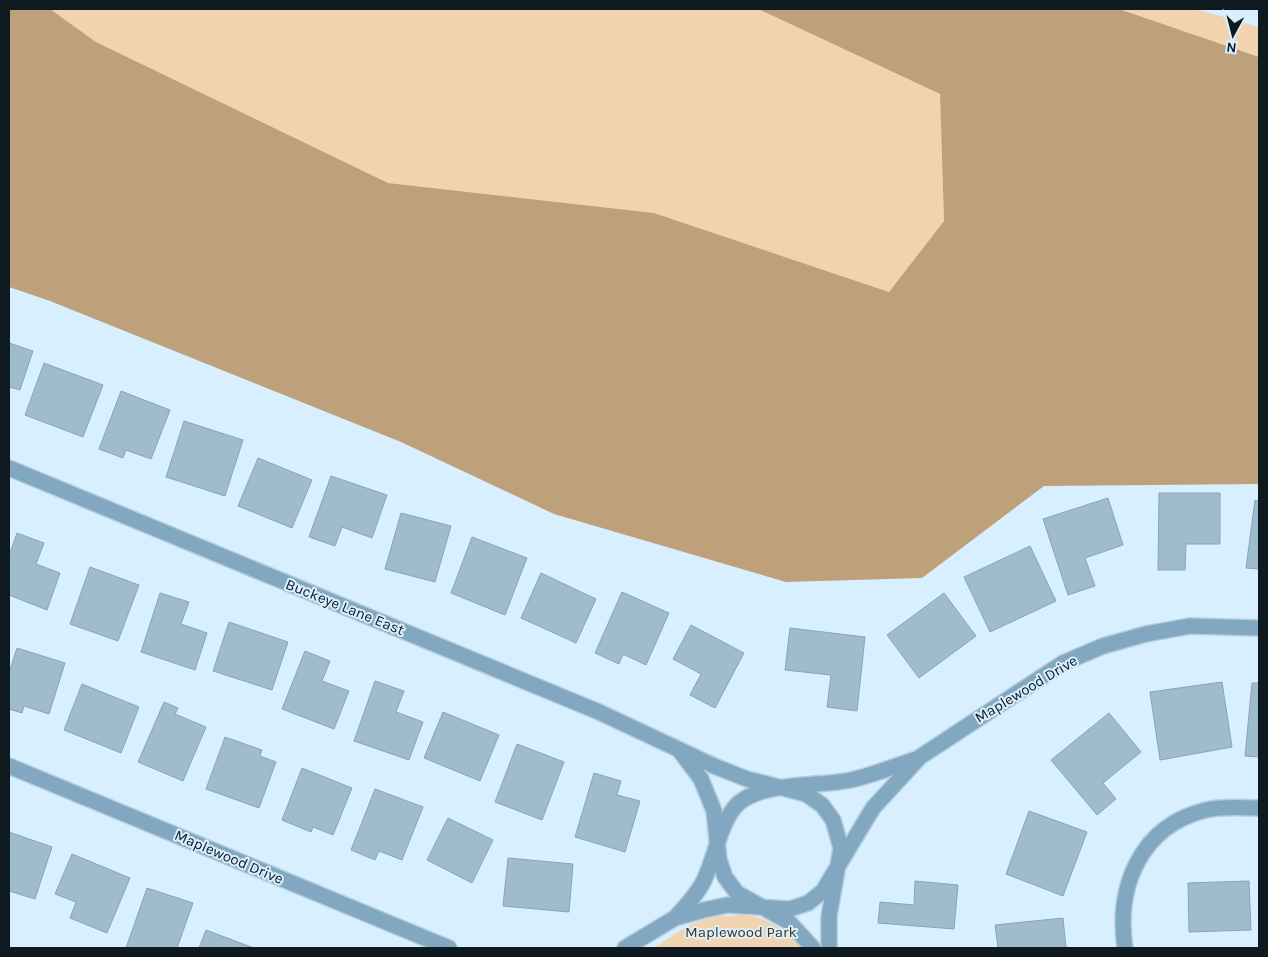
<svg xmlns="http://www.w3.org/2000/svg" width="1268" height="957" font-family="Karla,sans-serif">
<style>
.green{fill:#f1d4af}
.forest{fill:#bea17a}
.building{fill:#9fbbce;stroke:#89a4b7}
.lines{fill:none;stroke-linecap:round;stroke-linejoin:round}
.street-casing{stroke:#b7cddb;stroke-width:18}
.street{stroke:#82a7c0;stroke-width:15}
.labels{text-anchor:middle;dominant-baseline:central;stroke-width:4;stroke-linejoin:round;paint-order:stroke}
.street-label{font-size:15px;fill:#0f1920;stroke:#d7efff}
.park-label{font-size:15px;fill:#483212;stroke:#d7efff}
</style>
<rect width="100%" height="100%" fill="#d7efff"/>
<path class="green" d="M50 9H758L940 94 944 221 889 292 654 213 388 183 96 42Z
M1119 9H1195L1259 27V57Z
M719 915C730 918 733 915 742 915 765 916 787 930 801 948H653L691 924Z"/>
<path class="forest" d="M9 9H50L96 42 388 183 654 213 889 292 944 221 940 94 758 9H1119L1259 57V484L1044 486 922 578 786 582 554 514 401 442 50 301 9 287Z"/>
<path class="building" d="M9 343 33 351 20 390 9 387Z
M44 363 103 385 83 437 25 415Z
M121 391 170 410 151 459 126 450 123 458 99 449Z
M184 421 243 440 225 496 166 477Z
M258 458 312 480 292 528 238 506Z
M331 476 387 495 372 538 342 527 335 546 309 537Z
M1159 493H1220V544H1186L1185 570H1158Z
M1108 498 1123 545 1085 558 1095 586 1068 595 1043 519Z
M1255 500 1259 501V569L1246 568Z
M401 513 451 526 435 582 385 569Z
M17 533 44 543 36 564 60 573 47 610 9 595V556Z
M472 537 527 558 505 615 451 593Z
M1030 546 1056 601 990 632 964 577Z
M90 567 139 585 118 641 70 624Z
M541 573 596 599 576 643 521 618Z
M622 592 669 613 646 665 623 654 619 664 595 653Z
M160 593 189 602 181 624 207 633 195 670 141 652Z
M944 593 976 636 919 678 887 635Z
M229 622 288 642 272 690 213 671Z
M691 625 744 653 715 708 690 695 701 674 673 659Z
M790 628 865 637 857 711 827 707 831 675 785 670Z
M17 648 65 663 49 714 24 706 22 713 9 709V673Z
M305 651 330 661 322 681 349 691 334 729 282 709Z
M375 681 404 691 396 712 423 722 409 760 354 741Z
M1222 682 1232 747 1160 760 1150 692Z
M1252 683H1259V757L1245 756Z
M82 684 139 707 121 753 64 730Z
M164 702 178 708 175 714 206 727 183 781 138 762Z
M443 712 499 735 480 781 424 758Z
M1109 713 1141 752 1103 783 1116 799 1097 815 1051 760Z
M225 737 262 750 260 756 276 762 259 808 206 789Z
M517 744 564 762 542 820 495 802Z
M302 768 352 788 333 835 313 827 311 832 282 820Z
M594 773 621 781 617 795 640 801 625 852 575 837Z
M375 789 423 807 402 860 379 851 375 860 351 850Z
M1029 811 1087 832 1063 896 1006 874Z
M448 818 493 840 472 883 427 860Z
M9 832 52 847 35 899 9 891Z
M72 854 130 878 107 933 70 918 76 902 55 894Z
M508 858 573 864 569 912 503 906Z
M915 881 958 885 954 929 878 923 880 902 914 905Z
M1249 881 1251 930 1189 932 1188 883Z
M147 888 193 903 177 948H126Z
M1063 918 1066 948H998L995 925Z
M206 930 254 948H199Z"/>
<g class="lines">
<defs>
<path id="street" d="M9 468 599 712 714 766 747 779 806 794 822 805 833 820 841 848 829 916V948
M680 751 701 779 714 811 719 859 725 877 737 893 789 922 813 948
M9 766 449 948
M675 918C685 906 699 893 705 878 715 856 720 826 734 808 755 781 818 787 851 780 873 775 895 766 916 759
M625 948 675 918 704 910 727 905 790 909 808 903 823 891 873 808 920 757 1063 663 1103 646 1146 634 1190 626 1259 628
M1125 948C1116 887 1140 826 1206 810 1223 806 1241 808 1259 808"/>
</defs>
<use href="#street" class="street-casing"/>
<use href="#street" class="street"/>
</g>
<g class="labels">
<g class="street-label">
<text transform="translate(345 607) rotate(22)">Buckeye Lane East</text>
<text transform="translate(1026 689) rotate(-31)">Maplewood Drive</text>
<text transform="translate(229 857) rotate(23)">Maplewood Drive</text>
</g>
<g class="park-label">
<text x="741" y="932">Maplewood Park</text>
</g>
</g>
<rect width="1268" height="957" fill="none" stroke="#0f1920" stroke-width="20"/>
<g transform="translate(1233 35) rotate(187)" stroke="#d7efff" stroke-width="4" paint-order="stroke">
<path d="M0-4L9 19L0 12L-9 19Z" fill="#0f1920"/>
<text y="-8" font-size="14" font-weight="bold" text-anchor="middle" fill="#0f1920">N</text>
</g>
</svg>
